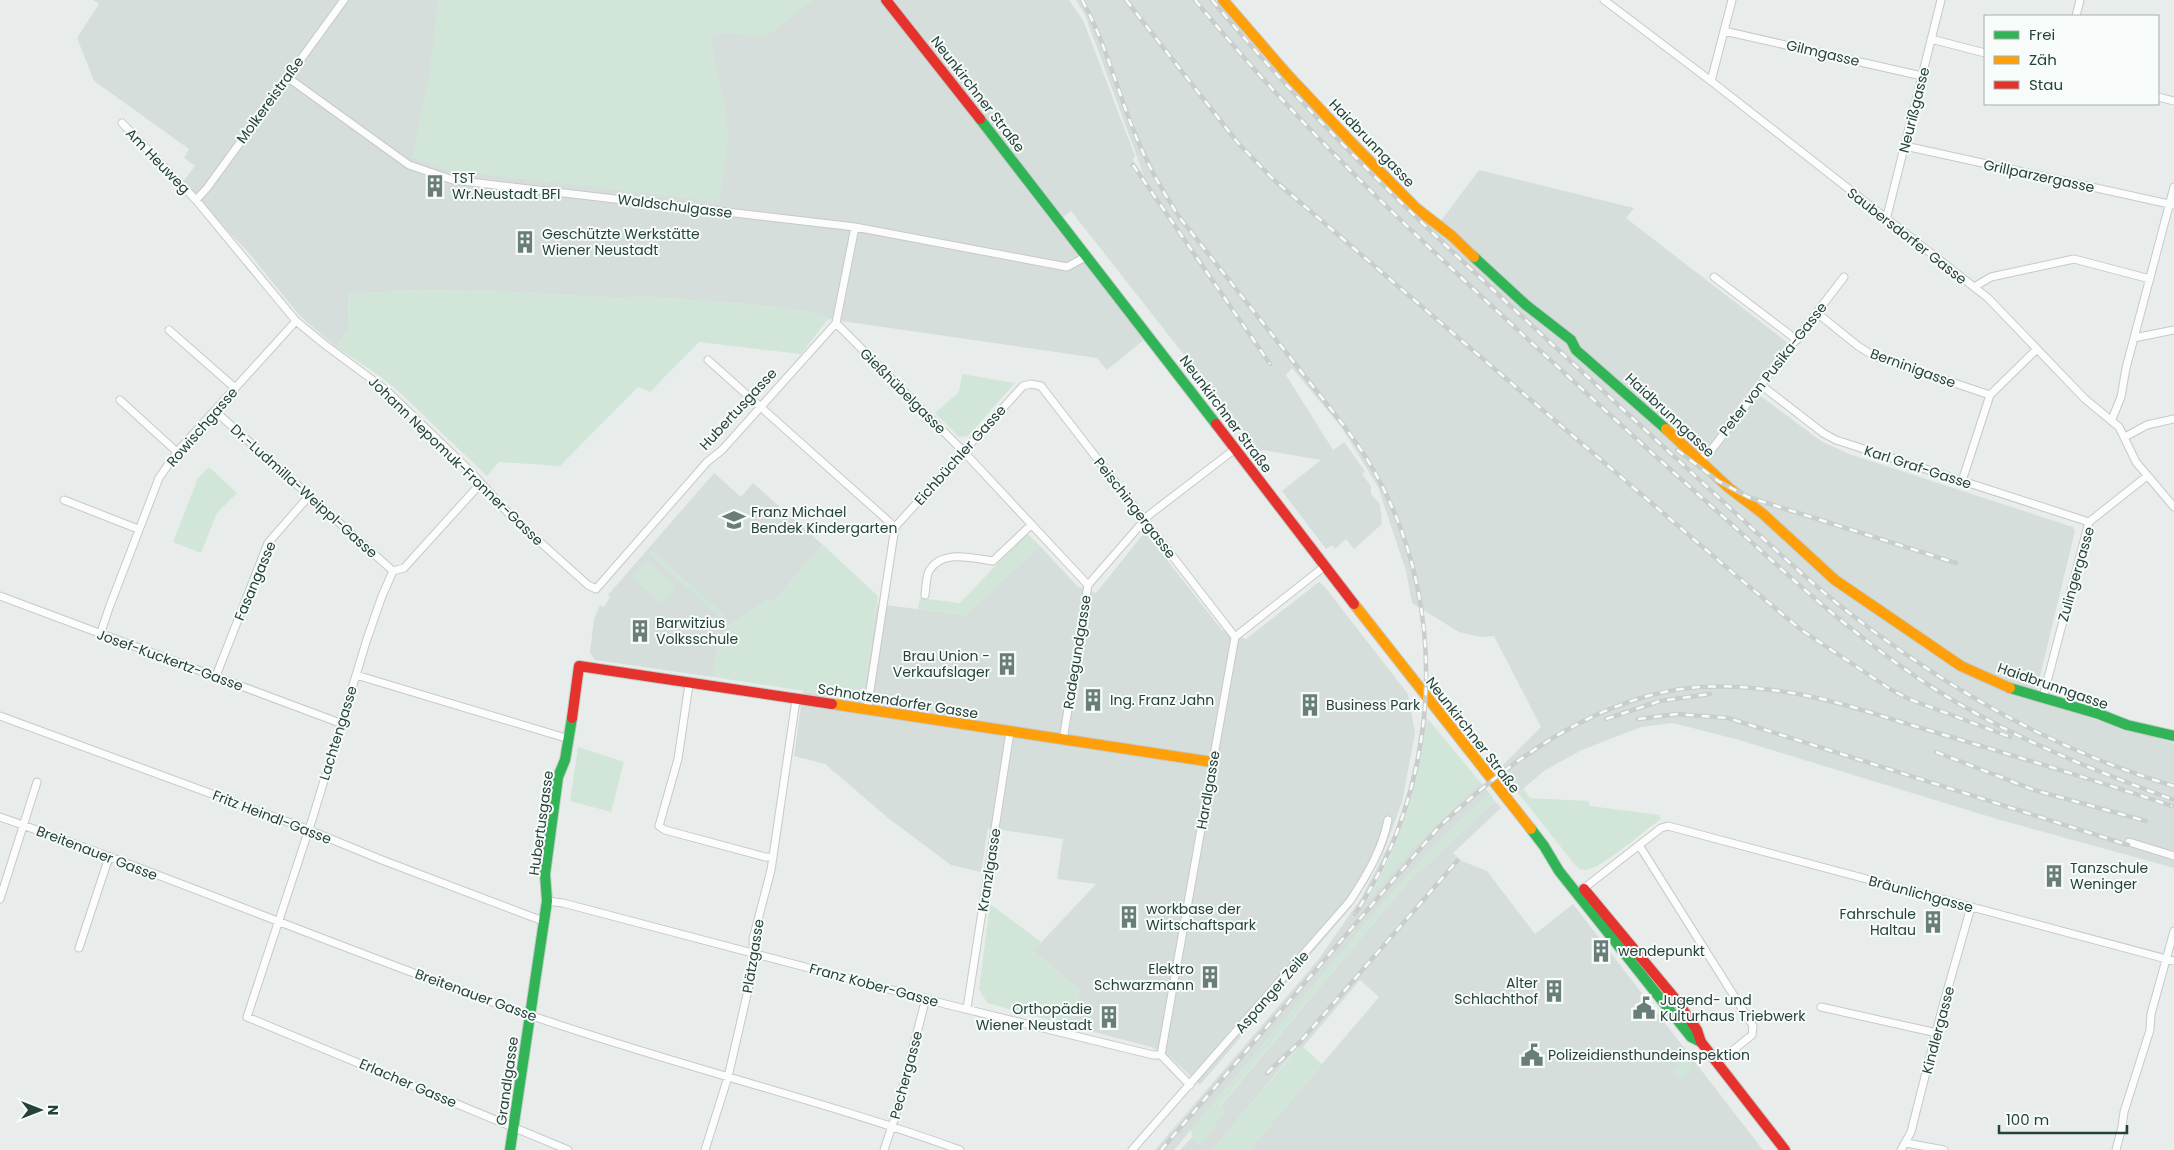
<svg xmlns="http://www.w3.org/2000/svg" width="2174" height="1150" font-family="Poppins,sans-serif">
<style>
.built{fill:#d6dedb}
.green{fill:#d1e6d8}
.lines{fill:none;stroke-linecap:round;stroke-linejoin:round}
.street-casing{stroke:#c5cac8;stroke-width:9}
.fast-casing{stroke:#c3cbc8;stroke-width:12}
.slow-casing{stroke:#c3cbc8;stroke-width:12}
.jam-casing{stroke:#c3cbc8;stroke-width:12}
.street{stroke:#fcfcfc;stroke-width:7}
.fast{stroke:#30b455;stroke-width:10}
.slow{stroke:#ff9f0a;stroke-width:10}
.jam{stroke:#e5322d;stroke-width:10}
.rail-casing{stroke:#c9cdcc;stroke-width:4.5}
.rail{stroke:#f7fbf9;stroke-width:2.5;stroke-dasharray:8;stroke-linecap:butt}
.labels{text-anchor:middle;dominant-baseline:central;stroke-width:4;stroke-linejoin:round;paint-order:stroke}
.street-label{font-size:14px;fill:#24423a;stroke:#f7fbf9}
.poi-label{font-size:14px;fill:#24423a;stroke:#f7fbf9;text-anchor:start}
</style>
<rect width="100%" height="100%" fill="#e8edeb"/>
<path class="built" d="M93 0H1069L1083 20 1135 156 1133 160 1144 176 1085 15 1076 0H1216L1270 66 1434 230 1479 170 1634 208 1626 218 1788 343 1751 389 1821 441 1849 454 2073 527 2075 531 2034 701 2174 743V868L1997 819 1739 740 1673 723 1641 727 1582 750 1544 771 1518 793 1498 770 1541 727 1494 636 1481 637 1459 632 1412 603 1406 571 1378 487 1342 428 1292 368 1286 375 1333 450 1344 442 1365 471 1362 474 1371 486V494L1380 504 1382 524 1354 549 1346 539 1335 549 1332 545 1326 549 1282 491 1321 460 1263 450 1254 457 1236 421 1071 211 1061 219 1145 339 1107 370 1097 358 828 319 814 312 745 304 632 296 628 299 510 292 420 290 348 294 349 329 336 347 300 316 248 252 182 183 195 166 184 158 189 149 94 81 77 38 99 4Z
M714 473 741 497 753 483 823 545 772 603 768 599 729 626 719 638 713 677 595 660 590 653 594 619 600 605 604 607 610 597 608 595Z
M1145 532 1222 630 1246 639 1319 582 1325 587 1408 694 1415 733 1402 802 1384 851 1366 884 1351 907 1200 1085 1168 1055 1151 1047 1071 1026 1080 990 1033 951 1096 884 1057 879 1063 839 988 828 981 872 951 865 888 818 825 764 794 756 803 691 862 700 877 604 965 615 1040 546 1077 586 1096 593Z
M1422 716 1427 718 1421 762 1411 800 1399 836 1367 900 1421 839 1463 798 1481 783 1490 794 1444 836 1390 895 1174 1150H1155L1318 960 1362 897 1394 834 1406 799 1415 762Z
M1495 801 1501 808 1453 853 1462 861 1487 871 1535 934 1573 904 1763 1150H1249L1379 997 1360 980 1303 1047H1298L1213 1150H1180L1192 1137 1201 1145 1225 1110 1220 1106 1408 882Z"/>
<path class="green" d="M438 0H813L767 36 718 33 710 38 725 106 728 141 719 202 450 170 412 158 429 77Z
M420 290 510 292 628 299 632 296 745 304 815 312 828 319 801 354 699 342 650 392 638 387 560 466 499 462 487 476 397 390 381 377 336 347 349 329 348 294Z
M962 374 1015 383 968 436 959 437 935 413 959 392Z
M209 467 237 493 217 513 201 553 173 542 198 478Z
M1025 535H1029L1040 546 965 615 918 609 920 598 960 603Z
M823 545 878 596 862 700 713 677 719 638 729 626 768 599 772 602Z
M652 551 724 614 721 618 649 554Z
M647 561 676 586 662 603 632 578Z
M1427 718 1481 783C1439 818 1403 858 1369 901L1367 900C1401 844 1419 783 1427 718Z
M578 747 624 762 611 812 570 801Z
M1523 788 1530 798 1588 801 1590 806 1660 815 1661 819C1646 829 1600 870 1585 870 1581 870 1578 868 1575 865L1518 793Z
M1490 794 1495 801 1408 882 1220 1105 1225 1110 1201 1145 1192 1137 1191 1130 1390 895 1444 836Z
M990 904 1041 942 1033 951 1080 990 1071 1026 987 1003 979 989Z
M1299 1047H1303L1322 1064 1249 1150H1213Z
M1688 1057 1691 1060 1689 1070 1681 1081 1672 1070Z"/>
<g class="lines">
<defs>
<path id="street" d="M1604 0 1711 81 1988 298 2085 399 2119 427 2136 462 2174 507
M2076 16 2080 0
M1724 31 1922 76
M1931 39 1985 53
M287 77 409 165 453 180 855 227 1067 267 1087 256
M1711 81 1732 0
M2158 97 2174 101
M122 123 196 200 296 321 324 344 386 390 470 471 510 515 588 585 596 589 707 462 722 450 836 323 855 227
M1905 146 2174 205
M196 200 207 188 344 0
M1886 220 1941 0
M1714 277 1797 340
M1974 287 1991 277 2074 259 2150 279
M1817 313 1858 346 1874 356 1990 395
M836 323 963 451 1088 585
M169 330 235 388
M2134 338 2174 330
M708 360 895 527
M1761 385 1823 433 1836 440 2089 522
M120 400 177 452
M215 411 393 571
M2112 419 2121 397 2126 368 2174 187
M2125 437 2147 425 2174 419
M1700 459 1709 453 1844 277
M1962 481 1990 395 2037 349
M64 500 138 529
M393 571 382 596 367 639 312 820 247 1017 568 1150
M393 571 404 568 481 483
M925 595C926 588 926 577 929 571 942 549 972 558 993 561L1031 525
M0 596 340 723
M101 632 109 608 159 478 177 452 296 321
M356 675 569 739
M216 676 268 543 309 496
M689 684 678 759 659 826 665 830 765 857H773
M2043 697 2089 522 2147 476
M867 710 895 527 1023 386 1031 384 1041 386 1235 637
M0 716 299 826 382 860 543 921
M1063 740 1088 585 1149 515 1235 449
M0 817C175 878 346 951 521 1012 666 1063 816 1098 960 1150
M2129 842 2174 856
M1639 845 1753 1026 1752 1035 1717 1063
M1583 889 1661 828 1668 826 2174 961
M0 899 37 782
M547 901 563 903 945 1004 1153 1055H1161L1190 1085
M79 948 109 857
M1821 1007 1937 1033
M967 1008 1010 732
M1161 1055 1235 637 1325 566
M1906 1143 1944 1150
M705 1150 728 1077 754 964 753 939 771 870 796 700
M884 1150 895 1117 926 998
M1132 1150 1350 901C1367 875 1382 850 1388 820
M1901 1150 1911 1132 1942 1009 1971 907
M2116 1150 2122 1127 2124 1112 2150 1030 2151 1014 2174 931"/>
<path id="fast" d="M980 119 1216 424
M1474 257 1526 305 1571 340 1576 350 1666 429
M2010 688 2099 714 2127 725 2174 736
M1531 829 1544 846 1559 871 1691 1037 1701 1042
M510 1150 547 901 545 874 558 777 565 760 572 718"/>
<path id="slow" d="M1223 0 1287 74 1350 141 1416 208 1452 236 1474 257
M1666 429 1729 488 1762 513 1835 580 1961 666 2010 688
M1354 604 1531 829
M832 704 1212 762"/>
<path id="jam" d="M886 0 980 119
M1216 424 1354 604
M572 718 579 666 832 704
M1584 889 1677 1001 1697 1030 1701 1042 1785 1150"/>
</defs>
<use href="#street" class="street-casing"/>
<use href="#fast" class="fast-casing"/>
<use href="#slow" class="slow-casing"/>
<use href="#jam" class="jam-casing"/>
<use href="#street" class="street"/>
<use href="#fast" class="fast"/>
<use href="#slow" class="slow"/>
<use href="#jam" class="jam"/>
<defs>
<path id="rail" d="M1082 0C1104 40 1115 82 1131 124 1144 158 1160 188 1180 218 1220 269 1260 319 1300 370 1328 406 1359 441 1380 482 1451 617 1438 788 1355 914
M1126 0 1238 143 1274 180 1732 572 1800 629 1890 689 1909 699 2010 737
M1195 0C1308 138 1439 258 1570 378 1622 426 1674 473 1727 520 1792 579 1856 638 1930 686 2006 735 2089 769 2174 800
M1212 0C1327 139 1458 258 1590 379 1641 426 1692 473 1743 520 1779 553 1814 586 1852 615 1948 689 2058 752 2174 786
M1133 165 1270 364
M1677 450 1718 481 1748 497 1956 563
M1606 719 1660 701 1710 694
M1638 719 1677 714 1728 718 2128 845
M1936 752 2034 790 2146 821
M1267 1073 1300 1042 1457 861
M1161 1150 1438 828C1501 767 1586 705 1675 690 1716 683 1758 687 1798 694 1839 701 1880 716 1921 728 2005 753 2089 778 2172 806"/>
</defs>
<use href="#rail" class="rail-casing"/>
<use href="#rail" class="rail"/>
</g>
<defs>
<symbol id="building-bare" viewBox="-9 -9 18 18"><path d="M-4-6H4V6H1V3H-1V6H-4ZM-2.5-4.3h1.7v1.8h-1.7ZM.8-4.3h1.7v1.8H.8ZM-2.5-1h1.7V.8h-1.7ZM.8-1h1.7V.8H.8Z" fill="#697e78" stroke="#f7fbf9" stroke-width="2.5" paint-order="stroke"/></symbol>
<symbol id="school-bare" viewBox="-9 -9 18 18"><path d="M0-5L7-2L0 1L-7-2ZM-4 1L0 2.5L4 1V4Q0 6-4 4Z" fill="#697e78" stroke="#f7fbf9" stroke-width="2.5" paint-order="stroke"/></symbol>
<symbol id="civic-bare" viewBox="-9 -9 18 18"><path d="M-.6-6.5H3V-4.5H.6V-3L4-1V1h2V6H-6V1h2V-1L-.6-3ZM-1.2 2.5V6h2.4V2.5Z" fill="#697e78" stroke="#f7fbf9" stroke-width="2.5" paint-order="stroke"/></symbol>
</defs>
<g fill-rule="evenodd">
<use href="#building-bare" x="419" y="170" width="32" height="32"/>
<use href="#building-bare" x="509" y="226" width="32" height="32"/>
<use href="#school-bare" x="718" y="504" width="32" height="32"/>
<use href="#building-bare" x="624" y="615" width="32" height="32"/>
<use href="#building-bare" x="991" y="648" width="32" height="32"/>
<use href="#building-bare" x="1077" y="684" width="32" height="32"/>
<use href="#building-bare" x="1294" y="689" width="32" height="32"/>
<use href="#building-bare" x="2038" y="860" width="32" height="32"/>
<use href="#building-bare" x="1113" y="901" width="32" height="32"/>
<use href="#building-bare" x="1917" y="906" width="32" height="32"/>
<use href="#building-bare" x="1585" y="935" width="32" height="32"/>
<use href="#building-bare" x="1194" y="961" width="32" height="32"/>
<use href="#building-bare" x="1538" y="975" width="32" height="32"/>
<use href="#civic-bare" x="1628" y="992" width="32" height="32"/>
<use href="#building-bare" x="1093" y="1001" width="32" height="32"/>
<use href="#civic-bare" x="1516" y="1039" width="32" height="32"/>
</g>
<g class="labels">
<g class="street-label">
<text transform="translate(1823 53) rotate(13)">Gilmgasse</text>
<text transform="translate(978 94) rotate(52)">Neunkirchner Straße</text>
<text transform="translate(270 100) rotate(-54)">Molkereistraße</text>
<text transform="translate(1914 110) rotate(-76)">Neurißgasse</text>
<text transform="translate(1372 143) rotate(46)">Haidbrunngasse</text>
<text transform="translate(158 161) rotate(46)">Am Heuweg</text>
<text transform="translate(2039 176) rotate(12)">Grillparzergasse</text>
<text transform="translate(675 206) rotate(7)">Waldschulgasse</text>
<text transform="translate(1907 236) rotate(38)">Saubersdorfer Gasse</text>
<text transform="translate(1913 368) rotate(20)">Berninigasse</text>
<text transform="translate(1773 369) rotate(-52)">Peter von Pusika-Gasse</text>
<text transform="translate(903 391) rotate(45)">Gießhübelgasse</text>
<text transform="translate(738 409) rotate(-47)">Hubertusgasse</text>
<text transform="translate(1226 414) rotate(53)">Neunkirchner Straße</text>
<text transform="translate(1670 415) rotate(43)">Haidbrunngasse</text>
<text transform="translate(202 427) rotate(-49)">Rowischgasse</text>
<text transform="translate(960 455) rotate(-48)">Eichbüchler Gasse</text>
<text transform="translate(456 461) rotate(44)">Johann Nepomuk-Fronner-Gasse</text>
<text transform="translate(1918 467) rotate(18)">Karl Graf-Gasse</text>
<text transform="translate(304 491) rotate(42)">Dr.-Ludmilla-Weippl-Gasse</text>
<text transform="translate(1135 508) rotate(52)">Peischingergasse</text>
<text transform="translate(2076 574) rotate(-74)">Zulingergasse</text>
<text transform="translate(255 581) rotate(-67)">Fasangasse</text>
<text transform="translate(1077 652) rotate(-81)">Radegundgasse</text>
<text transform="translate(170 660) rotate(20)">Josef-Kuckertz-Gasse</text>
<text transform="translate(2053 686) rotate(19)">Haidbrunngasse</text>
<text transform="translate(898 701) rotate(9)">Schnotzendorfer Gasse</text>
<text transform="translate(338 733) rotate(-73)">Lachtengasse</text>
<text transform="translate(1473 735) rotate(52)">Neunkirchner Straße</text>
<text transform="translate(1208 790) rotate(-80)">Hardlgasse</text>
<text transform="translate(272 817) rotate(21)">Fritz Heindl-Gasse</text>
<text transform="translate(541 823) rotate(-82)">Hubertusgasse</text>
<text transform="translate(97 853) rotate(21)">Breitenauer Gasse</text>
<text transform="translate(989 870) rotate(-81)">Kranzlgasse</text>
<text transform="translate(1921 894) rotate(15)">Bräunlichgasse</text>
<text transform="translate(753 956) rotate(-81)">Plätzgasse</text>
<text transform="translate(874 985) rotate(15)">Franz Kober-Gasse</text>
<text transform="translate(1272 992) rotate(-49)">Aspanger Zeile</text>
<text transform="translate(476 995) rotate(20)">Breitenauer Gasse</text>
<text transform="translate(1938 1030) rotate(-75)">Kindlergasse</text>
<text transform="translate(906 1075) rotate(-75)">Pechergasse</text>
<text transform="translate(507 1081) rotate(-82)">Grandlgasse</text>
<text transform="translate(408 1083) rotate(23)">Erlacher Gasse</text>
</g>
<g class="poi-label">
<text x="452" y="178">TST<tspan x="452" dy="16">Wr.Neustadt BFI</tspan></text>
<text x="542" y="234">Geschützte Werkstätte<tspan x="542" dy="16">Wiener Neustadt</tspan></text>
<text x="751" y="512">Franz Michael<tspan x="751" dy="16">Bendek Kindergarten</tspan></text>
<text x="656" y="623">Barwitzius<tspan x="656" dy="16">Volksschule</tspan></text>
<text x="990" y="656" text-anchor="end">Brau Union -<tspan x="990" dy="16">Verkaufslager</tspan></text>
<text x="1110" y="700">Ing. Franz Jahn</text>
<text x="1326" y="705">Business Park</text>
<text x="2070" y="868">Tanzschule<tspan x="2070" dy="16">Weninger</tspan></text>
<text x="1146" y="909">workbase der<tspan x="1146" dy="16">Wirtschaftspark</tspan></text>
<text x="1916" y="914" text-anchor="end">Fahrschule<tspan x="1916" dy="16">Haltau</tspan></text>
<text x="1618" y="951">wendepunkt</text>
<text x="1194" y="969" text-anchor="end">Elektro<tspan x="1194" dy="16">Schwarzmann</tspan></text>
<text x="1538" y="983" text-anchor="end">Alter<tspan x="1538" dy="16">Schlachthof</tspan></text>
<text x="1660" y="1000">Jugend- und<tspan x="1660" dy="16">Kulturhaus Triebwerk</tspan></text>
<text x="1092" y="1009" text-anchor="end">Orthopädie<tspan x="1092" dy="16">Wiener Neustadt</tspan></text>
<text x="1548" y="1055">Polizeidiensthundeinspektion</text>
</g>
</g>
<rect x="1984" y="15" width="175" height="90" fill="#f7fbf9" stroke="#a3b1ad"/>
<rect x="1994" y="31" width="25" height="8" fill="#30b455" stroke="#a3b1ad"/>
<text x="2029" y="40" font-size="15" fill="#24423a">Frei</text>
<rect x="1994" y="56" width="25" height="8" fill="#ff9f0a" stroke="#a3b1ad"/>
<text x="2029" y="65" font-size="15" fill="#24423a">Zäh</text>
<rect x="1994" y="81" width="25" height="8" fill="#e5322d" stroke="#a3b1ad"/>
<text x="2029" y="90" font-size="15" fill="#24423a">Stau</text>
<g transform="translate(40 1110) rotate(90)" stroke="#f7fbf9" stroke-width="4" paint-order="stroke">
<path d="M0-4L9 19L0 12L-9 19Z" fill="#24423a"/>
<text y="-8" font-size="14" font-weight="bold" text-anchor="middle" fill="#24423a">N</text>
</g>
<path d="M1999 1125v8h128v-8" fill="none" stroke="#24423a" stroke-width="2.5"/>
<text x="2006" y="1125" font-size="15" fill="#24423a" stroke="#f7fbf9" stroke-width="4" paint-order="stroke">100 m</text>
</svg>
